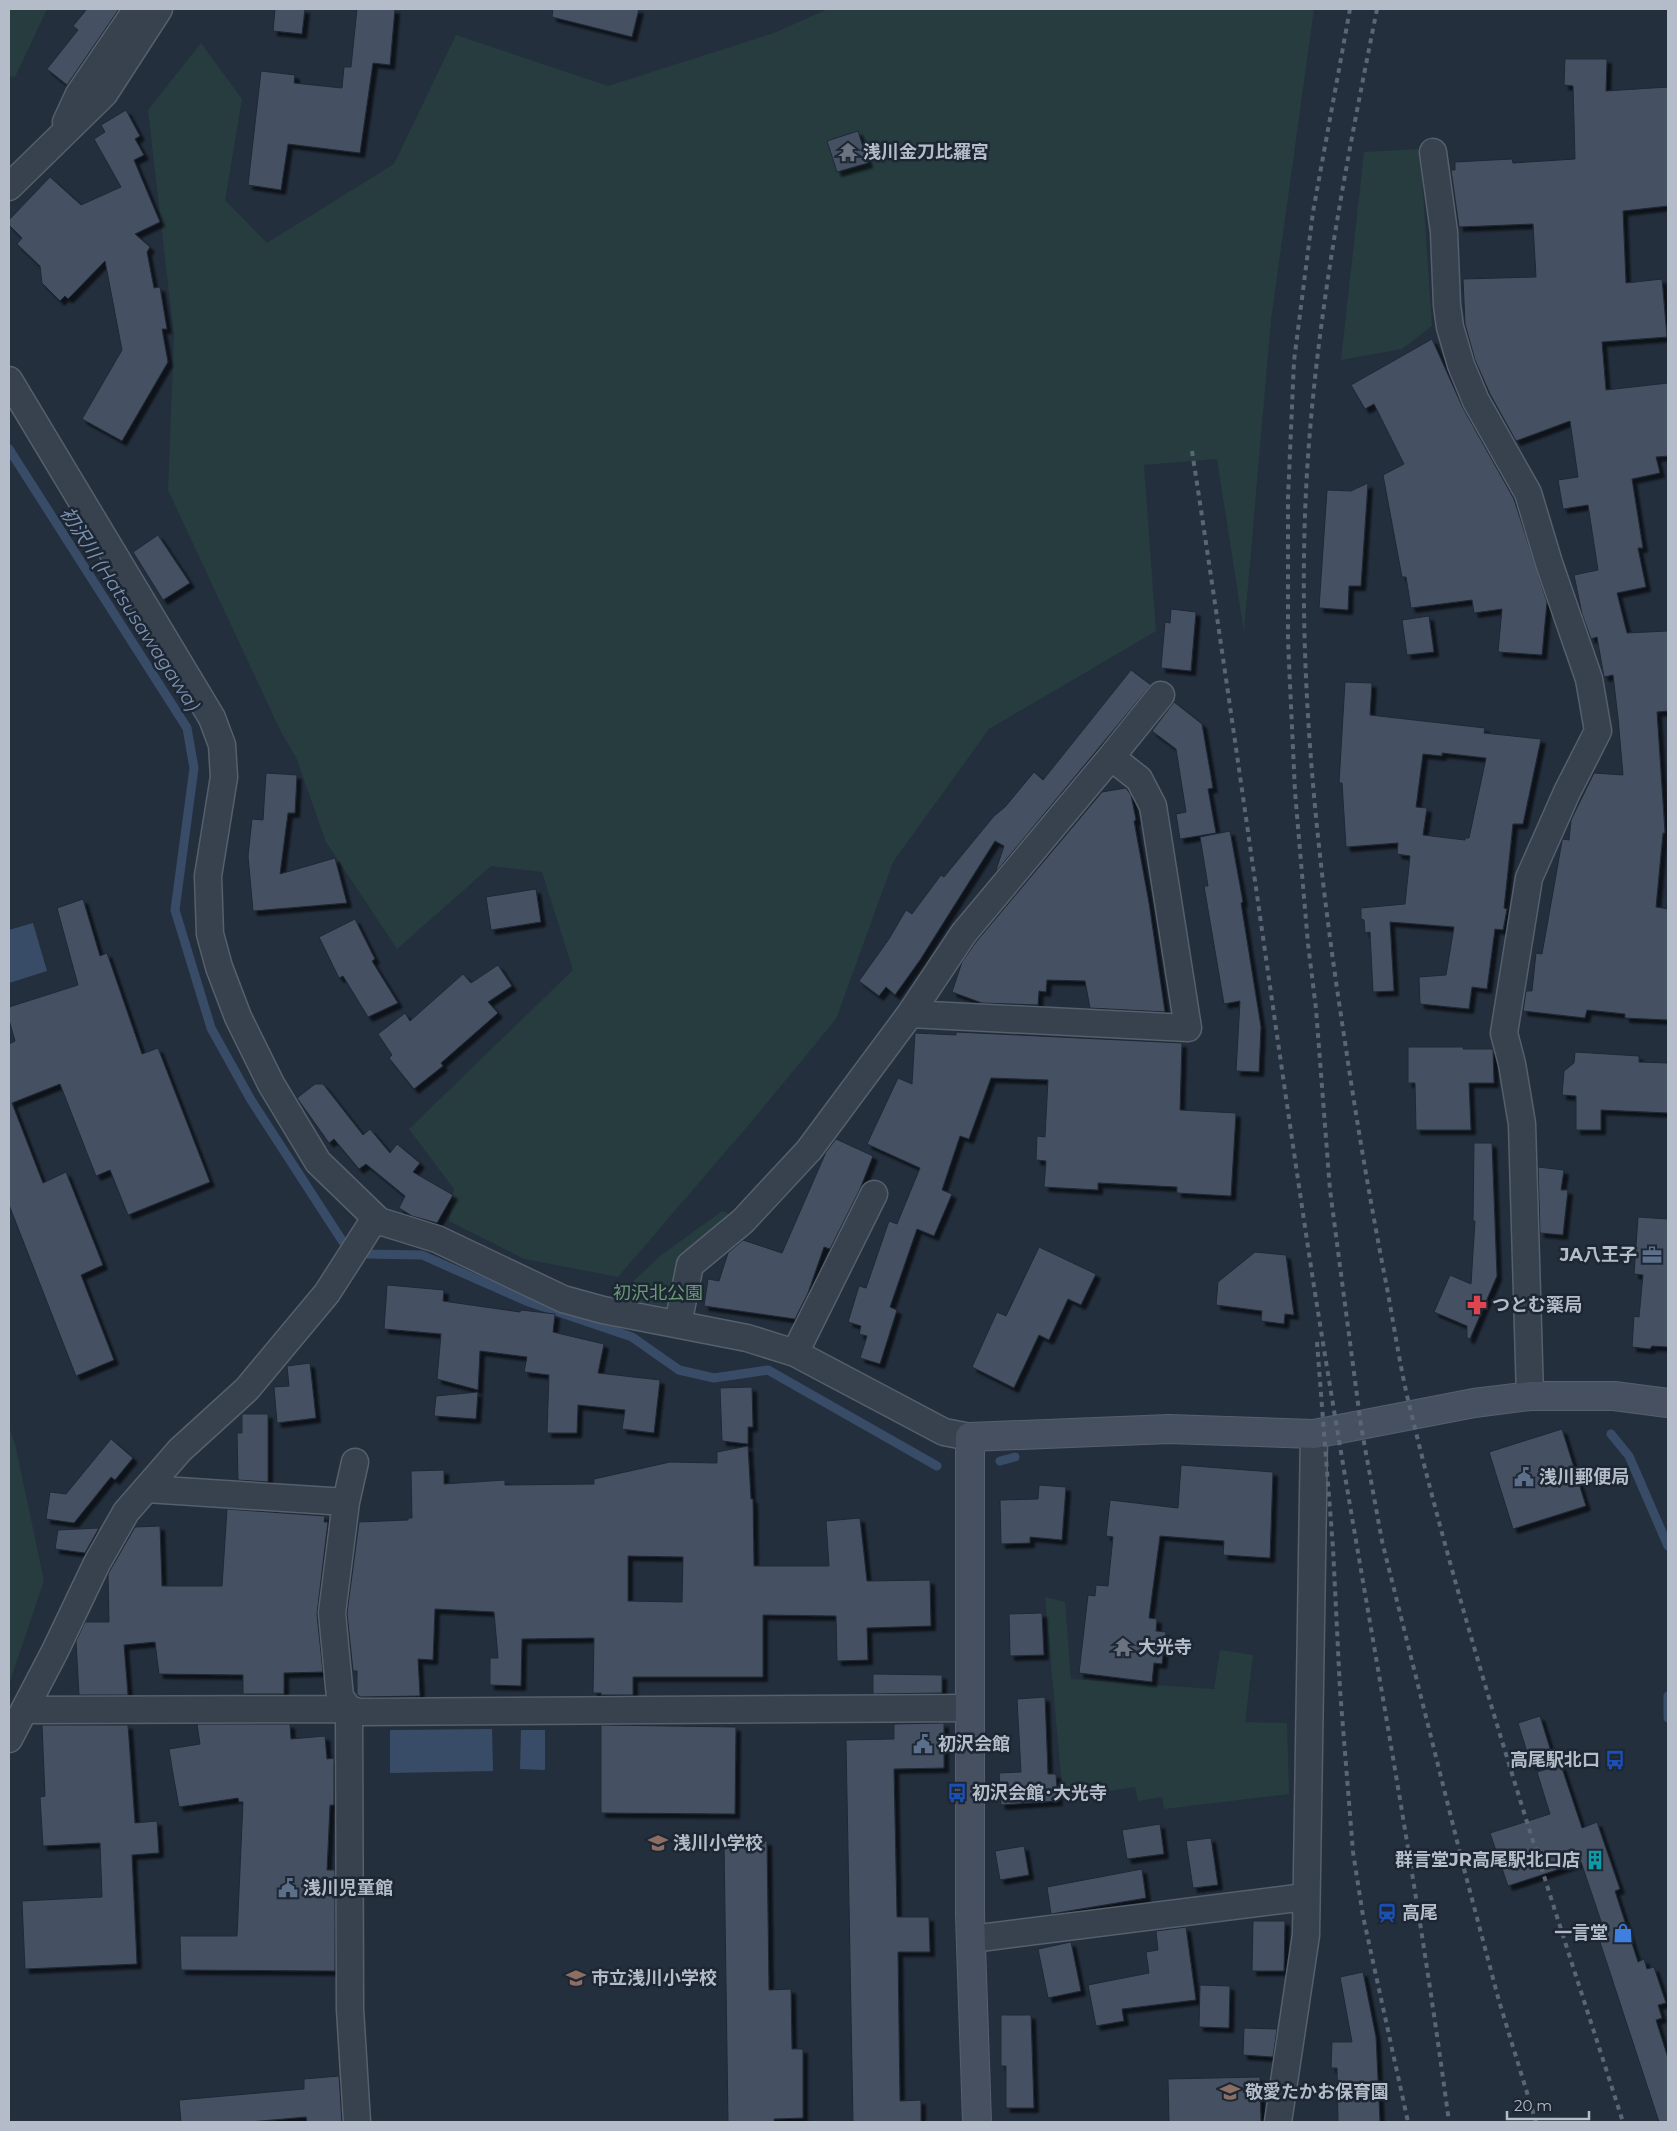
<svg xmlns="http://www.w3.org/2000/svg" width="1677" height="2131" font-family="Montserrat,'Noto Sans JP',sans-serif">
<style>
.green{fill:#263c3f}
.water{fill:#394c67}
.lines{fill:none;stroke-linecap:round;stroke-linejoin:round}
.stream{stroke:#394c67;stroke-width:9}
.building{fill:#455162;stroke:#1f2835;fill-rule:evenodd;filter:url(#shadow)}
.street-casing{stroke:#565f6c;stroke-width:29}
.secondary-casing{stroke:#565f6c;stroke-width:30}
.street{stroke:#38414e;stroke-width:26}
.secondary{stroke:#465061;stroke-width:28}
.rail{stroke:#5a6575;stroke-width:4;stroke-dasharray:5 5;stroke-linecap:butt}
.labels{text-anchor:middle;dominant-baseline:central;stroke-width:5;stroke-linejoin:round;paint-order:stroke}
.poi-label{font-size:18px;font-weight:bold;fill:#b4bcc9;stroke:#1d2633;text-anchor:start}
.park-label{font-size:18px;fill:#6b9a76;stroke:#1d2633}
.water-label{font-size:19px;font-style:italic;fill:#7c92b1;stroke:#1d2633}
</style>
<defs>
<filter id="shadow"><feDropShadow dx="4.5" dy="4.5" stdDeviation="1" flood-color="#0009"/></filter>
</defs>
<rect width="100%" height="100%" fill="#242f3e"/>
<path class="green" d="M9 9H47L15 77 9 76Z
M828 9H1314L1271 320 1244 632 1217 459 1144 465 1156 631 989 729 893 862 836 1019 752 1121 618 1277 525 1259 449 1221 454 1189 409 1129 573 970 542 872 491 866 397 949 326 842 296 757 281 732 168 490 174 336 148 110 201 43 242 99 225 200 267 243 394 164 456 35 608 86 774 33Z
M1420 149 1432 326 1402 349 1341 360 1364 152Z
M722 1211 743 1221 691 1265 678 1324 603 1310 660 1256Z
M9 1426 16 1448 44 1581 9 1684Z
M1045 1597 1065 1602 1071 1679 1214 1689 1220 1650 1253 1655 1245 1722 1287 1723 1289 1794 1164 1809 1162 1797 1138 1801 1135 1787 1063 1798Z"/>
<path class="water" d="M33 923 47 971 9 983V930Z
M492 1729 493 1771 390 1773V1730Z
M521 1730H545V1770L520 1769Z"/>
<g class="lines">
<path class="stream" d="M9 449 187 728 194 768 175 910 211 1028 251 1100 343 1242 368 1254 422 1255 526 1301 632 1337 679 1370 714 1378 768 1370 937 1466
M1611 1434 1629 1456 1668 1546
M1000 1461 1015 1457
M1668 1696V1718"/>
</g>
<path class="building" d="M87 9H119L67 85 47 69 78 30 73 26Z
M275 9H305L302 34 273 31Z
M357 9H395L390 65 373 63 360 153 288 144 281 190 248 185 261 71 295 75 294 83 342 88 344 67H351Z
M553 9H639L632 37 552 17Z
M1565 59H1607L1606 91 1668 87V206L1623 211 1626 283 1662 279 1667 337 1602 342 1606 390 1668 383V456L1656 457 1660 473 1632 479 1643 548H1638L1646 587 1617 593 1627 633 1668 631V711L1657 712 1665 833H1663L1656 907 1668 909V1020L1625 1018V1014L1587 1010 1585 1018 1523 1011 1526 991H1532L1536 953 1542 954 1562 841 1563 839 1569 840 1571 820 1594 773 1623 775 1618 718 1613 675 1604 677 1597 637 1591 639 1582 614 1574 575 1598 570 1588 505 1563 509 1558 480 1578 477 1570 421 1516 441 1490 394 1475 360 1465 324 1463 279 1536 277 1533 224 1459 227 1451 170H1455V162L1512 159 1513 163 1575 159 1573 86 1564 85Z
M126 110 140 136 135 139 144 155 134 160 160 222 135 234 150 247 147 252 154 288 160 287 167 329H162L168 362 122 441 82 419 122 350 105 261 68 299 65 296 60 301 42 283 40 266 17 244 22 238 9 225V220L50 177 81 205 121 187 94 139 105 132 101 125Z
M858 131 868 163 837 172 827 141Z
M1432 339 1463 408 1514 499 1547 602 1542 655 1498 652 1502 609 1474 613 1472 600 1411 608 1406 577H1402L1383 475 1404 464 1374 404 1365 409 1351 385Z
M1368 483 1361 586H1349L1348 610 1319 608 1327 490 1351 491Z
M158 535 190 583 163 600 133 552Z
M1171 609 1196 612 1191 671 1161 668 1165 622 1170 623Z
M1429 616 1434 652 1407 655 1402 620Z
M1131 670 1151 685 995 873 1004 846 995 841 920 960 895 995 886 987 879 996 859 981 889 939 906 910 912 914 941 875 944 877 994 816 1005 807 1034 772 1043 780Z
M1345 682 1372 683 1370 715 1485 728 1484 733 1541 739 1523 824H1513L1504 908 1507 909 1503 930 1495 929 1487 989 1472 987 1469 1009 1420 1004 1419 977 1446 975 1454 927 1390 922 1394 991 1373 992 1370 932 1365 933 1364 920 1361 919V908L1405 904 1410 856 1397 854 1398 843 1346 847 1342 783H1339ZM1442 753 1486 758 1469 838H1465V840L1423 835 1427 808 1416 807 1423 754 1442 756Z
M1174 702 1202 724 1213 788 1208 789 1216 833 1180 839 1176 814 1186 812 1176 749 1152 731Z
M266 773 297 775 295 813H288L280 874 335 858 347 903 253 911 248 856 252 819 263 820Z
M1126 788 1131 795 1136 820 1134 821 1149 903 1165 1012 1090 1008 1085 981 1047 980 1046 992 1039 991 1038 1005 982 1003 952 992 962 962 976 942 1102 792Z
M1230 831 1243 902 1241 903 1261 1027 1259 1072 1236 1071 1240 1001 1224 1004 1204 886H1208L1200 837Z
M536 889 541 922 491 930 486 897Z
M83 899 100 956 107 953 142 1054 158 1048 210 1182 128 1215 110 1170 96 1176 60 1084 12 1103 43 1183 66 1172 103 1265 81 1275 114 1360 76 1376 9 1205V1044L15 1041 9 1020V1007L78 985 57 908Z
M355 919 375 959 372 961 398 1003 368 1017 343 976 339 978 319 937Z
M498 965 512 986 488 1002 498 1013 441 1063 443 1066 414 1089 389 1058 392 1055 378 1034 405 1013 410 1021 463 974 471 983Z
M956 1032 1182 1043 1180 1110 1236 1113 1231 1196 1177 1193V1187L1098 1183V1190L1044 1187 1046 1161 1036 1160 1037 1136 1045 1137 1048 1080 991 1078 969 1139 960 1136 942 1190 952 1194 934 1236 917 1229 890 1307 897 1310 880 1364 860 1358 867 1336 859 1334 861 1326 848 1322 859 1286 866 1288 889 1221 897 1224 920 1168 867 1144 898 1078 912 1084 915 1033 956 1035Z
M1408 1047H1464L1463 1049H1493L1494 1083H1469L1471 1130H1416L1415 1083H1408Z
M1575 1052 1639 1056V1062L1668 1063V1113L1601 1110V1130H1576V1096L1562 1095 1564 1071 1574 1063Z
M315 1084H323L363 1135 370 1129 390 1153 397 1144 420 1163 413 1172 453 1195 437 1223 412 1216 399 1208 405 1196 366 1164 359 1169 334 1139 329 1143 297 1098Z
M836 1139 873 1156 860 1189 830 1249 824 1247 808 1293 795 1319 704 1306 708 1279 719 1281 728 1253 743 1240 782 1253 826 1152Z
M1474 1143H1492L1497 1276 1470 1339 1467 1338V1326L1434 1312 1450 1275 1471 1284 1475 1221H1473Z
M1538 1167 1564 1170 1561 1190H1568L1563 1235 1540 1233Z
M1638 1217 1668 1219V1347L1652 1346 1650 1349 1632 1347 1634 1316 1639 1317 1643 1275 1634 1274Z
M1039 1247 1096 1274 1081 1305 1068 1299 1049 1340 1039 1335 1014 1388 972 1367 997 1312 1006 1316Z
M1255 1252 1286 1255 1294 1315 1285 1314 1284 1324 1261 1321 1262 1311 1216 1305 1218 1282Z
M387 1285 444 1290 443 1301 520 1312 521 1310 555 1314 553 1332 604 1344 598 1373 660 1380 654 1433 622 1429 625 1410 578 1405 577 1433H547L549 1375 524 1372 527 1357 480 1351 478 1390 437 1379 441 1334 384 1329Z
M310 1363 316 1418 277 1423 274 1387 289 1386 287 1366Z
M752 1387 753 1427H748V1444L722 1441 720 1388Z
M478 1392 476 1419 434 1416 436 1396Z
M242 1414H268V1482L238 1480 237 1433H242Z
M1562 1429 1586 1506 1513 1529 1489 1452Z
M111 1439 133 1458 115 1480 111 1477 74 1523 46 1519 50 1492 66 1494Z
M748 1446 751 1499H753L754 1566H829L826 1521 860 1518 867 1581 930 1580 931 1626 867 1628 868 1660 837 1661 836 1616 763 1615V1677H633V1695H601V1693H593L594 1638 522 1639 521 1686 490 1685V1658H498L494 1612 435 1609 433 1660 418 1659 420 1696 361 1697 357 1695V1671H353L347 1613 359 1522 408 1520V1518H412L411 1471 444 1470V1484L505 1480V1485L594 1484V1479L670 1462 717 1463V1452ZM628 1556 683 1557 682 1602 628 1601Z
M1181 1465 1273 1472 1270 1558 1223 1555 1224 1541 1160 1536 1149 1618 1157 1619 1156 1631 1166 1632 1162 1664 1154 1663 1152 1682 1079 1673 1088 1595 1095 1596 1096 1585 1108 1586 1113 1537 1106 1536 1110 1500 1178 1508Z
M1039 1485 1066 1487 1062 1540 1030 1537V1543L1001 1544 1000 1500 1038 1499Z
M227 1509 325 1516 324 1522H328L317 1614 323 1672 284 1673V1694H243V1675L159 1674 155 1642 124 1645 128 1695H79L76 1641 85 1622H109L108 1574 135 1527 160 1526 162 1586H222Z
M99 1528 85 1553 55 1549 58 1530Z
M1042 1613 1044 1655 1010 1656 1009 1614Z
M873 1674 942 1675V1693L873 1694Z
M1045 1697 1048 1774H1056L1058 1801 1001 1805 999 1773 1021 1772 1017 1699Z
M1540 1716 1553 1758 1531 1765 1518 1723Z
M944 1723V1768L894 1769 897 1917H929L930 1952H898L900 2101 921 2100V2122H853L846 1740 894 1739V1724Z
M197 1724H290L291 1739 325 1736 327 1759 334 1758V1805H330L327 1870H335V1971L181 1970 180 1936H237L243 1802H239L238 1798 179 1807 173 1774 169 1749 200 1744Z
M42 1725H128L135 1823 157 1821 159 1853 132 1855 137 1964 25 1969 22 1901 102 1897 100 1843 43 1846 40 1797 45 1796Z
M601 1725 736 1727 735 1814 601 1813Z
M1561 1765 1582 1828 1597 1822 1620 1889 1615 1891 1638 1962 1644 1959 1647 1969 1654 1967 1666 2003 1658 2005 1662 2018 1656 2020 1668 2058V2122H1659L1598 1936 1605 1933 1581 1862 1508 1886 1490 1833 1550 1814 1537 1772Z
M1160 1824 1164 1854 1127 1859 1122 1830Z
M1211 1838 1218 1885 1193 1888 1186 1841Z
M767 1841 769 1990 791 1989 792 2049H803V2118L774 2119V2122H728L724 1842Z
M1024 1846 1029 1875 1000 1880 995 1851Z
M1142 1869 1146 1898 1051 1914 1047 1887Z
M1253 1921H1285L1284 1971H1252Z
M1186 1927 1196 2000 1122 2009 1124 2021 1096 2026 1088 1985 1149 1973 1146 1952 1158 1950 1156 1931Z
M1071 1942 1081 1991 1048 1998 1038 1949Z
M1363 1972 1376 2037 1380 2122H1338L1337 2068H1331L1332 2042H1352L1340 1977Z
M1200 1985 1230 1986 1229 2028 1199 2027Z
M1001 2015H1031L1034 2108H1006V2066H1001Z
M1244 2028 1277 2029 1273 2057 1243 2055Z
M339 2076 342 2122H307L306 2117 250 2122H181L179 2100 304 2089V2079Z
M1260 2077 1261 2122H1169L1168 2079Z"/>
<g class="lines">
<defs>
<path id="street" d="M66 122 79 94 137 9
M1433 152 1444 232 1447 305 1450 327 1461 365 1476 401 1528 493 1549 563 1589 679 1598 731 1567 792 1529 878 1504 1033 1512 1064 1522 1124 1530 1396
M9 187 104 94 159 9
M9 380 212 718 222 745 224 777 208 876 210 934 219 967 238 1017 271 1084 318 1162 379 1221 437 1239 563 1299 603 1310 747 1338 795 1353 944 1432 970 1437
M1111 757 1161 695
M678 1324 690 1265 743 1221 809 1150 910 1014 964 933 1111 757 1139 779 1153 806 1188 1028 910 1014
M795 1353 874 1194
M355 1462 346 1502 332 1613 340 1697 349 1709 359 1712 970 1708
M147 1489 346 1502
M25 1710 349 1709 350 2009 357 2122
M9 1739 55 1651 97 1563 126 1512 180 1450 247 1389 327 1293 370 1226 379 1221
M972 1939 1305 1897
M1278 2122 1306 1935 1314 1434"/>
<path id="secondary" d="M977 2122 970 1915V1437L1169 1429 1314 1434 1474 1403 1530 1396H1614L1668 1403"/>
</defs>
<use href="#street" class="street-casing"/>
<use href="#secondary" class="secondary-casing"/>
<use href="#street" class="street"/>
<use href="#secondary" class="secondary"/>
<path class="rail" d="M1350 9 1313 212 1294 361 1288 498V641L1295 792 1308 944 1316 1009 1330 1190 1361 1426 1382 1541 1463 1865 1499 2001 1536 2122
M1377 9C1345 169 1314 328 1306 491 1297 675 1317 861 1345 1042 1357 1124 1371 1206 1387 1288 1395 1331 1401 1374 1412 1416 1470 1655 1548 1888 1623 2122
M1192 451C1234 723 1270 995 1311 1267 1355 1552 1411 1836 1449 2122
M1317 1342 1333 1548 1340 1690 1353 1852 1363 1916 1408 2122"/>
</g>
<defs>
<symbol id="temple-bare" viewBox="-9 -9 18 18"><path d="M0-6L5-2H3V0L6.5 2.5H4V6H1.5V3h-3V6H-4V2.5H-6.5L-3 0V-2H-5Z" fill="#6b7280" stroke="#1d2633" stroke-width="2.5" paint-order="stroke"/></symbol>
<symbol id="office-bare" viewBox="-9 -9 18 18"><path d="M-6-3h4V-5.5h4V-3h4V5H-6ZM-1-4.5V-3h2v-1.5ZM-6 0V1H6V0Z" fill="#5c6f8a" stroke="#1d2633" stroke-width="2.5" paint-order="stroke"/></symbol>
<symbol id="pharmacy-bare" viewBox="-9 -9 18 18"><path d="M-2-6h4v4h4v4h-4v4h-4v-4h-4v-4h4Z" fill="#e0444e" stroke="#1d2633" stroke-width="2.5" paint-order="stroke"/></symbol>
<symbol id="civic-bare" viewBox="-9 -9 18 18"><path d="M-.6-6.5H3V-4.5H.6V-3L4-1V1h2V6H-6V1h2V-1L-.6-3ZM-1.2 2.5V6h2.4V2.5Z" fill="#5c6f8a" stroke="#1d2633" stroke-width="2.5" paint-order="stroke"/></symbol>
<symbol id="bus-bare" viewBox="-9 -9 18 18"><path d="M-5-6H5V4H4V6H2V4H-2V6H-4V4H-5ZM-3.5-4V0h7V-4ZM-3.5 1.2v1.5H-2V1.2ZM2 1.2v1.5H3.5V1.2Z" fill="#1a4fb4" stroke="#1d2633" stroke-width="2.5" paint-order="stroke"/></symbol>
<symbol id="school-bare" viewBox="-9 -9 18 18"><path d="M0-5L7-2L0 1L-7-2ZM-4 1L0 2.5L4 1V4Q0 6-4 4Z" fill="#8d6e63" stroke="#1d2633" stroke-width="2.5" paint-order="stroke"/></symbol>
<symbol id="building-bare" viewBox="-9 -9 18 18"><path d="M-4-6H4V6H1V3H-1V6H-4ZM-2.5-4.3h1.7v1.8h-1.7ZM.8-4.3h1.7v1.8H.8ZM-2.5-1h1.7V.8h-1.7ZM.8-1h1.7V.8H.8Z" fill="#0f9aa8" stroke="#1d2633" stroke-width="2.5" paint-order="stroke"/></symbol>
<symbol id="station-bare" viewBox="-9 -9 18 18"><path d="M-3-6H3Q5-6 5-4V2Q5 4 3 4L4.5 6H3L1.5 4h-3L-3 6H-4.5L-3 4Q-5 4-5 2V-4Q-5-6-3-6ZM-3.5-4v3h7v-3ZM-3.5 1v1.5H-2V1ZM2 1v1.5H3.5V1Z" fill="#1a4fb4" stroke="#1d2633" stroke-width="2.5" paint-order="stroke"/></symbol>
<symbol id="shop-bare" viewBox="-9 -9 18 18"><path d="M-5-2.5h2.3a2.7 3.5 0 0 1 5.4 0H5L5.5 6h-11ZM-1.5-2.5h3a1.5 2.3 0 0 0-3 0Z" fill="#3f7fe0" stroke="#1d2633" stroke-width="2.5" paint-order="stroke"/></symbol>
</defs>
<g fill-rule="evenodd">
<use href="#temple-bare" x="834" y="138" width="28" height="28"/>
<use href="#office-bare" x="1638" y="1241" width="28" height="28"/>
<use href="#pharmacy-bare" x="1463" y="1291" width="28" height="28"/>
<use href="#civic-bare" x="1510" y="1463" width="28" height="28"/>
<use href="#temple-bare" x="1109" y="1633" width="28" height="28"/>
<use href="#civic-bare" x="909" y="1730" width="28" height="28"/>
<use href="#bus-bare" x="1601" y="1746" width="28" height="28"/>
<use href="#bus-bare" x="943" y="1779" width="28" height="28"/>
<use href="#school-bare" x="644" y="1829" width="28" height="28"/>
<use href="#building-bare" x="1581" y="1846" width="28" height="28"/>
<use href="#civic-bare" x="274" y="1874" width="28" height="28"/>
<use href="#station-bare" x="1373" y="1899" width="28" height="28"/>
<use href="#shop-bare" x="1609" y="1919" width="28" height="28"/>
<use href="#school-bare" x="562" y="1964" width="28" height="28"/>
<use href="#school-bare" x="1216" y="2078" width="28" height="28"/>
</g>
<g class="labels">
<g class="poi-label">
<text x="863" y="152">浅川金刀比羅宮</text>
<text x="1637" y="1255" text-anchor="end">JA八王子</text>
<text x="1492" y="1305">つとむ薬局</text>
<text x="1539" y="1477">浅川郵便局</text>
<text x="1138" y="1647">大光寺</text>
<text x="938" y="1744">初沢会館</text>
<text x="1600" y="1760" text-anchor="end">高尾駅北口</text>
<text x="972" y="1793">初沢会館･大光寺</text>
<text x="673" y="1843">浅川小学校</text>
<text x="1580" y="1860" text-anchor="end">群言堂JR高尾駅北口店</text>
<text x="303" y="1888">浅川児童館</text>
<text x="1402" y="1913">高尾</text>
<text x="1608" y="1933" text-anchor="end">一言堂</text>
<text x="591" y="1978">市立浅川小学校</text>
<text x="1245" y="2092">敬愛たかお保育園</text>
</g>
<g class="park-label">
<text x="658" y="1293">初沢北公園</text>
</g>
<g class="water-label">
<text transform="translate(130 609) rotate(57)">初沢川 (Hatsusawagawa)</text>
</g>
</g>
<rect width="1677" height="2131" fill="none" stroke="#b4bcc9" stroke-width="20"/>
<path d="M1507 2111v8h82v-8" fill="none" stroke="#b4bcc9" stroke-width="2.5"/>
<text x="1514" y="2111" font-size="15" fill="#b4bcc9" stroke="#1d2633" stroke-width="4" paint-order="stroke">20 m</text>
</svg>
